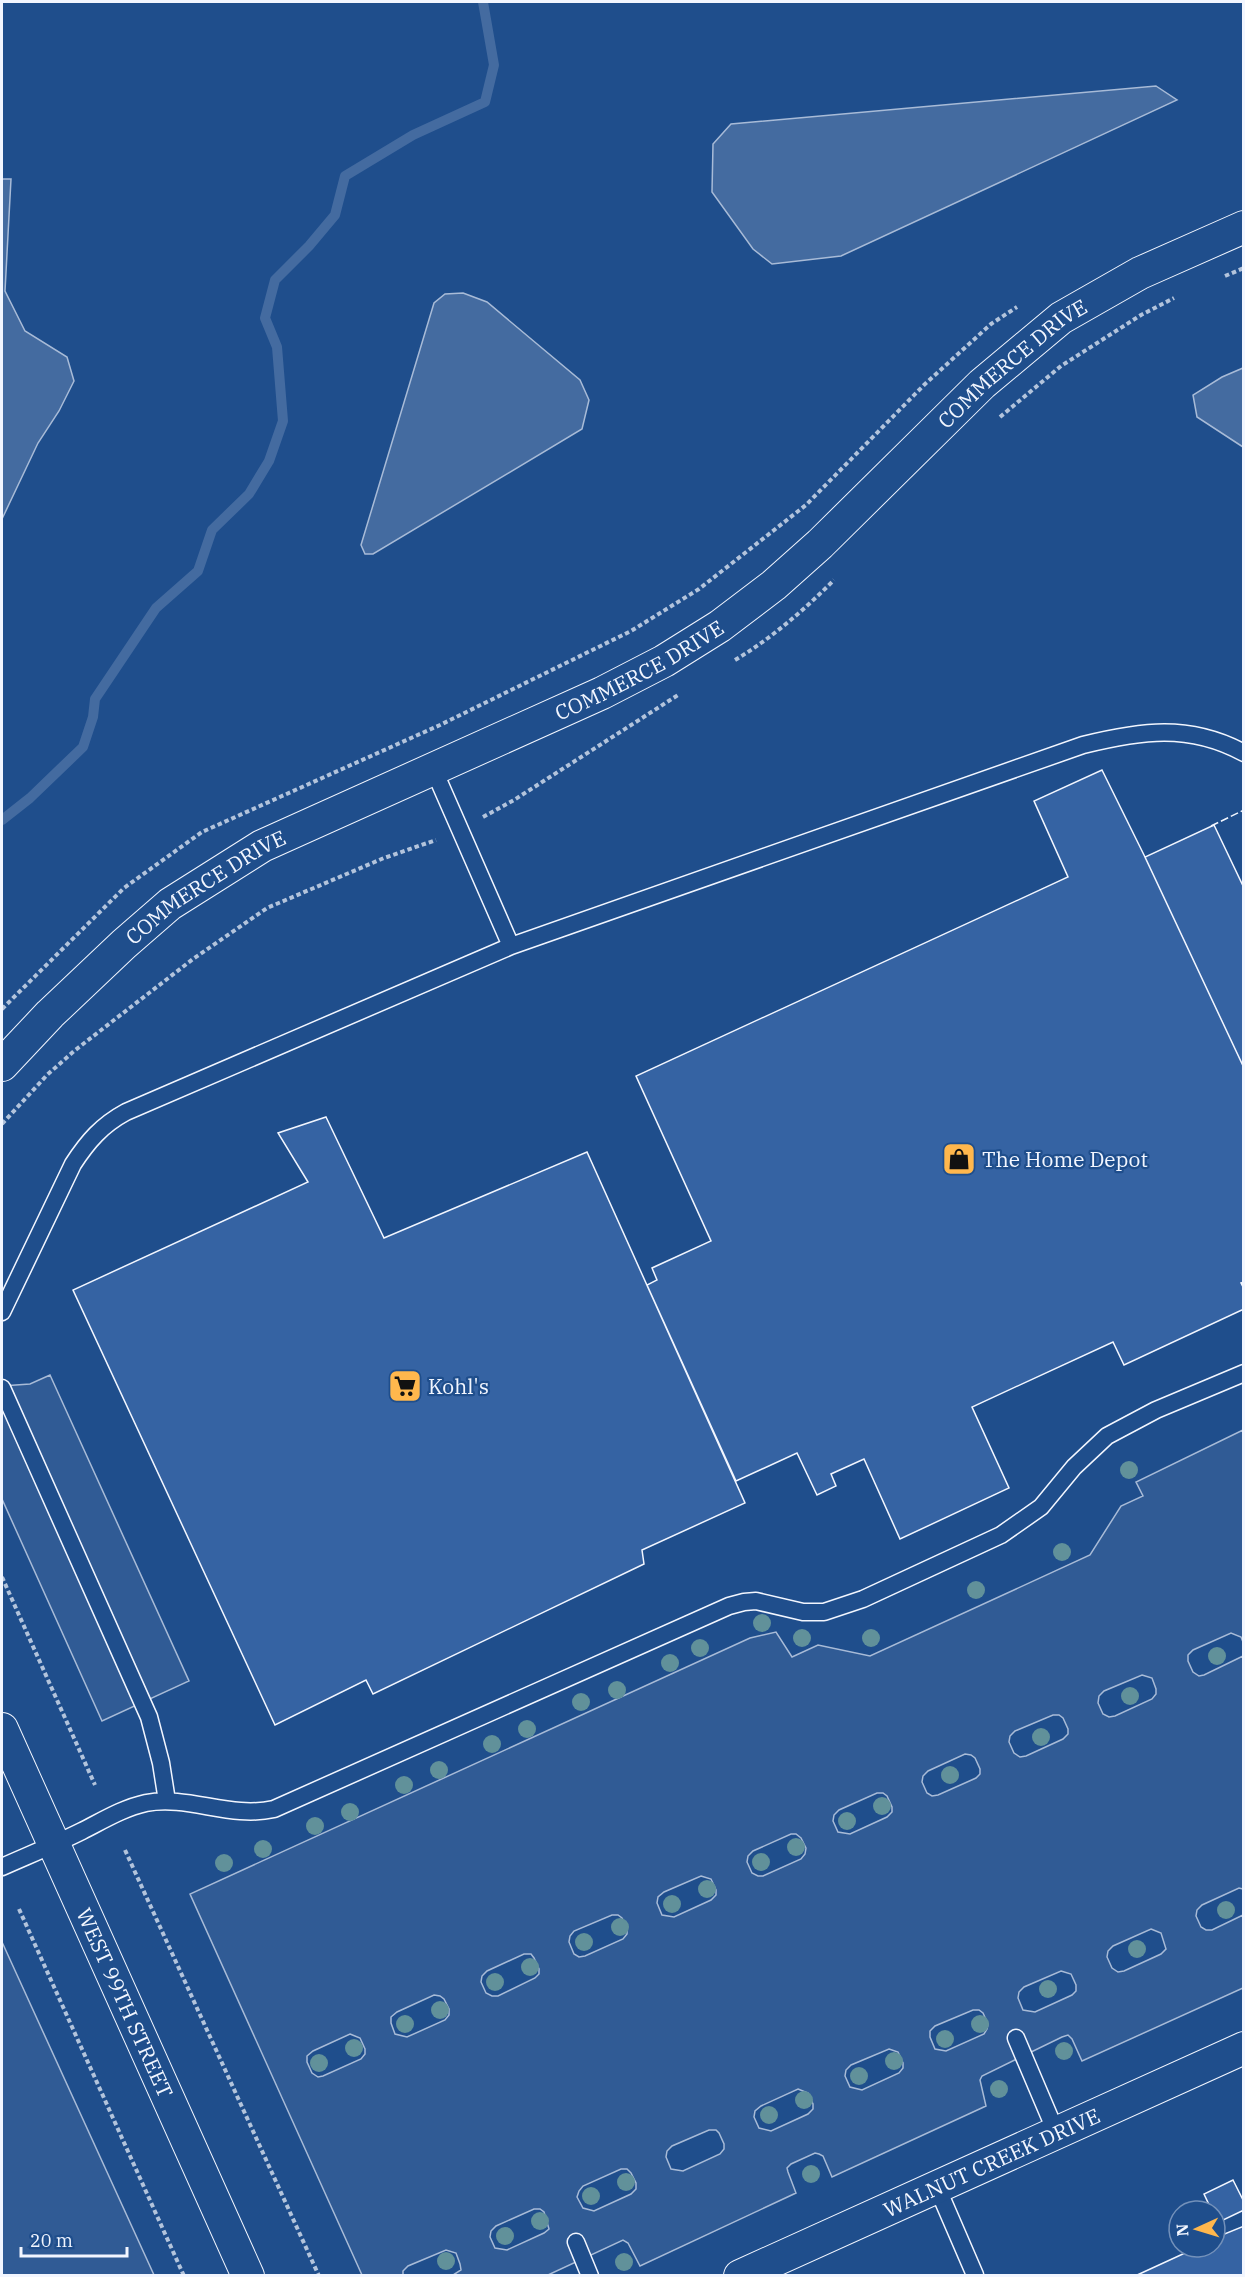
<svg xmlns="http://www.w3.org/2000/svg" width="1245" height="2277" font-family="'IBM Plex Serif',serif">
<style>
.built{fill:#305b95;stroke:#a8bbd7;stroke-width:1.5;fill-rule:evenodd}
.water{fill:#446ba0;stroke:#a8bbd7;stroke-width:1.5}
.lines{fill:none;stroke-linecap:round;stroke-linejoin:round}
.stream{stroke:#446ba0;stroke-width:10}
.building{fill:#3563a3;stroke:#f2f6ff;stroke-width:1.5}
.lane-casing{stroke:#f2f6ff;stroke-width:19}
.street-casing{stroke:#f2f6ff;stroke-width:34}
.path{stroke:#b3c4dc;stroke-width:4;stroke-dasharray:4.5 3;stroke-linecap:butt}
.lane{stroke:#1f4e8c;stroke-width:16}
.street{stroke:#1f4e8c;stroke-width:32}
.fence{stroke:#f2f6ff;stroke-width:1.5;stroke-dasharray:8 3;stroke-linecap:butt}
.tree{fill:#61919a}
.labels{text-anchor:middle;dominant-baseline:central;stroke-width:4.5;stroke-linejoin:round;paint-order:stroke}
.street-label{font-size:21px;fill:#f2f6ff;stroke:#1f4e8c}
.poi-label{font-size:21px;fill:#f2f6ff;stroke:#1f4e8c;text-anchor:start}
</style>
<rect width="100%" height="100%" fill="#1f4e8c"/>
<path class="built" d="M50 1375 189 1681 102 1721 2 1499V1386L30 1384Z
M1243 1430V1642L1241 1637 1231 1633 1193 1650 1188 1655V1661L1193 1672 1199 1676 1204 1675 1243 1656V1889L1239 1888 1202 1905 1197 1910 1196 1916 1201 1927 1206 1930H1212L1243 1915V1988L1082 2061 1072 2039 1068 2035 1062 2037 982 2076 980 2080 986 2106 832 2177 823 2156 819 2154 815 2153 791 2164 787 2168 788 2172 796 2193 640 2266 628 2243 623 2240 548 2275H453L461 2270 460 2264 456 2253 446 2250 408 2266 403 2271V2275H362L190 1894 750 1638 776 1632 792 1657 818 1645 870 1656 1090 1555 1121 1506 1143 1496 1136 1482ZM1142 1675 1152 1678 1156 1689V1694L1152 1699 1115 1716 1109 1717 1103 1714 1098 1703 1099 1696 1104 1691ZM1053 1715H1059L1063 1718 1068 1729V1734L1063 1739 1026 1756 1020 1757 1014 1753 1009 1742 1010 1736 1015 1731ZM965 1754 971 1755 975 1758 980 1769V1774L976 1778 938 1795 932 1796 927 1793 922 1782 923 1776 928 1771ZM877 1793H883L887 1796 892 1807V1812L887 1817 850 1834 838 1832 833 1821 834 1815 839 1810ZM791 1834H796L801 1838 806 1848 805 1854 801 1859 763 1876H758L752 1873 747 1862 748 1856 753 1851ZM701 1876 711 1879 716 1890V1895L711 1900 674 1917 662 1915 657 1903 658 1897 664 1892ZM612 1915H618L622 1918 627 1929V1934L623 1939 585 1956 579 1957 574 1954 569 1942 570 1936 574 1931ZM1151 1929 1161 1933 1166 1949 1161 1954 1124 1971 1118 1972 1112 1968 1107 1957 1108 1951 1113 1946ZM524 1954H531L534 1958 539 1969V1974L535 1978 498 1996H492L486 1993 481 1982 482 1976 487 1971ZM1061 1971 1071 1974 1076 1985V1991L1072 1995 1035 2012 1023 2010 1018 1998 1019 1992 1024 1987ZM434 1995 440 1996 444 1999 449 2009V2015L445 2020 407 2037 395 2034 391 2023V2017L397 2012ZM973 2010H979L983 2013 988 2024 987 2029 984 2034 946 2051 935 2049 930 2037V2031L935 2026ZM350 2034 360 2038 365 2049V2054L361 2059 323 2076 318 2077 312 2073 307 2062V2056L313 2051ZM889 2049 898 2052 903 2063V2068L899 2073 862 2090 850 2087 845 2076 846 2070 851 2065ZM798 2089 808 2093 813 2104V2109L808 2114 771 2131 759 2128 754 2117 755 2111 761 2106ZM709 2130H716L719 2133 724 2144V2149L720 2154 683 2171 671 2169 666 2157 667 2151 672 2146ZM621 2169H627L631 2173 636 2183V2189L631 2194 594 2211 583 2208 577 2197 579 2191 583 2186ZM534 2209H540L544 2212 549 2229 544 2233 507 2250 495 2248 490 2237 491 2231 496 2226Z
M2 1942 154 2275H2Z"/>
<path class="water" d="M1156 86 1177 100 841 256 772 264 753 249 712 192 713 144 731 124Z
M2 179H11L5 291 25 331 67 357 74 381 59 411 38 443 2 519Z
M463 293 487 302 580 380 589 400 582 429 373 554H365L361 545 434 303 445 294Z
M1243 368V447L1197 417 1193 395 1222 377Z"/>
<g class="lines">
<path class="stream" d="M2 820 30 798 83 747 93 717 95 699 156 608 198 571 212 530 249 494 269 461 283 421 277 347 265 318 275 280 309 246 335 215 345 176 413 135 485 102 494 65 483 2"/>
</g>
<path class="building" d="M1102 770 1145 857 1244 1068V1282L1241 1283 1244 1289V1309L1124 1365 1113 1342 972 1407 1009 1488 900 1539 864 1459 831 1474 836 1486 817 1495 797 1453 736 1481 647 1285 657 1280 652 1268 711 1241 636 1076 1068 877 1034 801Z
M1214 825 1244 888V1068L1145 857Z
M326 1117 384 1238 587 1152 745 1503 642 1550 644 1564 373 1694 366 1680 275 1725 73 1290 308 1182 278 1133Z
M1233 2180 1244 2202V2210L1217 2223 1215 2211H1212L1204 2194Z
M1244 2226V2276H1135L1198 2247H1215L1217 2237Z"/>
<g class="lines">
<defs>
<path id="lane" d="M433 768 511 946
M2 1312 73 1164C88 1141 102 1125 126 1112L511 946 1083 745C1140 731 1189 723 1244 753
M2 1388 149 1717 161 1763 167 1801
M2 1867C29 1855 56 1844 82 1831 102 1821 123 1808 146 1803 189 1795 230 1819 274 1809L729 1606 744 1602 756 1601 803 1612H824L863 1599 1001 1535 1041 1507 1074 1467 1107 1436 1156 1410 1244 1373
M1016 2038 1056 2132
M937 2187 975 2275
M576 2242 590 2276"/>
<g id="street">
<path id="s1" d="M2 1065 50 1014 124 944 170 904 262 846 602 693 664 661 720 626 774 585 820 544 982 384 1061 318 1140 273 1244 227"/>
<path id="s2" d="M2 1729 248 2276"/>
<path id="s3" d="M740 2276 1244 2048"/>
</g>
</defs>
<use href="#lane" class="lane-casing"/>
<use href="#street" class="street-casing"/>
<path class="path" d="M1225 276 1244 268
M1000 417 1061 366 1141 315 1174 298
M735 660C772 638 804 610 834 580
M483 817 514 800 678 695
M2 1009 124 888 202 832 440 725 631 631 699 589 806 505 924 385 991 324 1017 307
M2 1124 47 1075 74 1051 193 959 267 908 384 858 436 840
M2 1577 95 1785
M125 1850 319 2276
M19 1909 184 2276"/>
<use href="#lane" class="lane"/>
<use href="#street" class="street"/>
<path class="fence" d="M1211 826 1244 810"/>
</g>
<g class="tree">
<circle cx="1129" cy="1470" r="9"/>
<circle cx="1062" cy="1552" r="9"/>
<circle cx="976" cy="1590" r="9"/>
<circle cx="762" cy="1623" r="9"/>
<circle cx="802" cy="1638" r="9"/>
<circle cx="871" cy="1638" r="9"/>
<circle cx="700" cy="1648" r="9"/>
<circle cx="1217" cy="1656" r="9"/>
<circle cx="670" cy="1663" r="9"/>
<circle cx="617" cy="1690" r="9"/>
<circle cx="1130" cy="1696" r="9"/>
<circle cx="581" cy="1702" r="9"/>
<circle cx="527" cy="1729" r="9"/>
<circle cx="1041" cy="1737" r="9"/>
<circle cx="492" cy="1744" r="9"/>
<circle cx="439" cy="1770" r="9"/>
<circle cx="950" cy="1775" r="9"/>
<circle cx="404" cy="1785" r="9"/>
<circle cx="882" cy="1806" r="9"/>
<circle cx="350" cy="1812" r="9"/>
<circle cx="847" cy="1821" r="9"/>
<circle cx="315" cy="1826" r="9"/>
<circle cx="796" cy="1847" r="9"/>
<circle cx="263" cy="1849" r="9"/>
<circle cx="761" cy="1862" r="9"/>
<circle cx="224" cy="1863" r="9"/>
<circle cx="707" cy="1889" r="9"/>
<circle cx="672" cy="1904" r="9"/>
<circle cx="1226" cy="1910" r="9"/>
<circle cx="620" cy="1927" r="9"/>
<circle cx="584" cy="1942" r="9"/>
<circle cx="1137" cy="1949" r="9"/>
<circle cx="530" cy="1967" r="9"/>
<circle cx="495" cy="1982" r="9"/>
<circle cx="1048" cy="1989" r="9"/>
<circle cx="440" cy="2010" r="9"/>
<circle cx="405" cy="2024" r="9"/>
<circle cx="980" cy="2024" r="9"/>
<circle cx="945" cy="2039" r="9"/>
<circle cx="354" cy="2048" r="9"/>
<circle cx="1064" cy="2051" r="9"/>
<circle cx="894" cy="2061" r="9"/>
<circle cx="319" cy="2063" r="9"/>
<circle cx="859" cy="2076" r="9"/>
<circle cx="999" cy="2089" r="9"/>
<circle cx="804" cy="2100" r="9"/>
<circle cx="769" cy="2115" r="9"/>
<circle cx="811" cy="2174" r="9"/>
<circle cx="626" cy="2182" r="9"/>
<circle cx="591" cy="2196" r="9"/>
<circle cx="540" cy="2221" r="9"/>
<circle cx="505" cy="2236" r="9"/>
<circle cx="446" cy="2261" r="9"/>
<circle cx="624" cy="2262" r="9"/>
</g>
<defs>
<symbol id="shop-square" viewBox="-11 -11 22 22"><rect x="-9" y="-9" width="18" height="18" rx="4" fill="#ffb74d" stroke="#1f4e8c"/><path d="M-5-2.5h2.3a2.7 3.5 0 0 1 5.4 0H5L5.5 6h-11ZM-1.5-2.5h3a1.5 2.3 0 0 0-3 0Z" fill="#111"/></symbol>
<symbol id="supermarket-square" viewBox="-11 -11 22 22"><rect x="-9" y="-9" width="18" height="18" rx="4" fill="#ffb74d" stroke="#1f4e8c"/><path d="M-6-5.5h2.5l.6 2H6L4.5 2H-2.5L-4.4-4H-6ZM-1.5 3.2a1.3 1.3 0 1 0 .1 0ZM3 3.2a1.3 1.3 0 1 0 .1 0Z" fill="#111"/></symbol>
</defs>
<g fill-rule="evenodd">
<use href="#shop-square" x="940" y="1140" width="38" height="38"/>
<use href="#supermarket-square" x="386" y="1367" width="38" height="38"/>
</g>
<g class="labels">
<g class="street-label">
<text stroke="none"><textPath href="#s1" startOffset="1244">COMMERCE DRIVE</textPath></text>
<text stroke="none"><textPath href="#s1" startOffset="758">COMMERCE DRIVE</textPath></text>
<text stroke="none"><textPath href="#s1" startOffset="272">COMMERCE DRIVE</textPath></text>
<text stroke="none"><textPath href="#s2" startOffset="300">WEST 99TH STREET</textPath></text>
<text stroke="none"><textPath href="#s3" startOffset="276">WALNUT CREEK DRIVE</textPath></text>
</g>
<g class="poi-label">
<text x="982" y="1159">The Home Depot</text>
<text x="428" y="1386">Kohl's</text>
</g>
</g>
<rect width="1245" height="2277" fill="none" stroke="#f2f6ff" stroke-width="6"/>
<g transform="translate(1197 2229) rotate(266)"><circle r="28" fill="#1f4e8c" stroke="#7391ba" stroke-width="1.5"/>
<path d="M0-4.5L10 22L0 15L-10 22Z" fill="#ffb74d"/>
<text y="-9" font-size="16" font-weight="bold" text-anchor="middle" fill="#f2f6ff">N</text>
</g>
<path d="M21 2247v9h106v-9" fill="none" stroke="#f2f6ff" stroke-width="3"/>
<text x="30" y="2247" font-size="18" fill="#f2f6ff" stroke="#1f4e8c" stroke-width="4.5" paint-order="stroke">20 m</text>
</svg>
